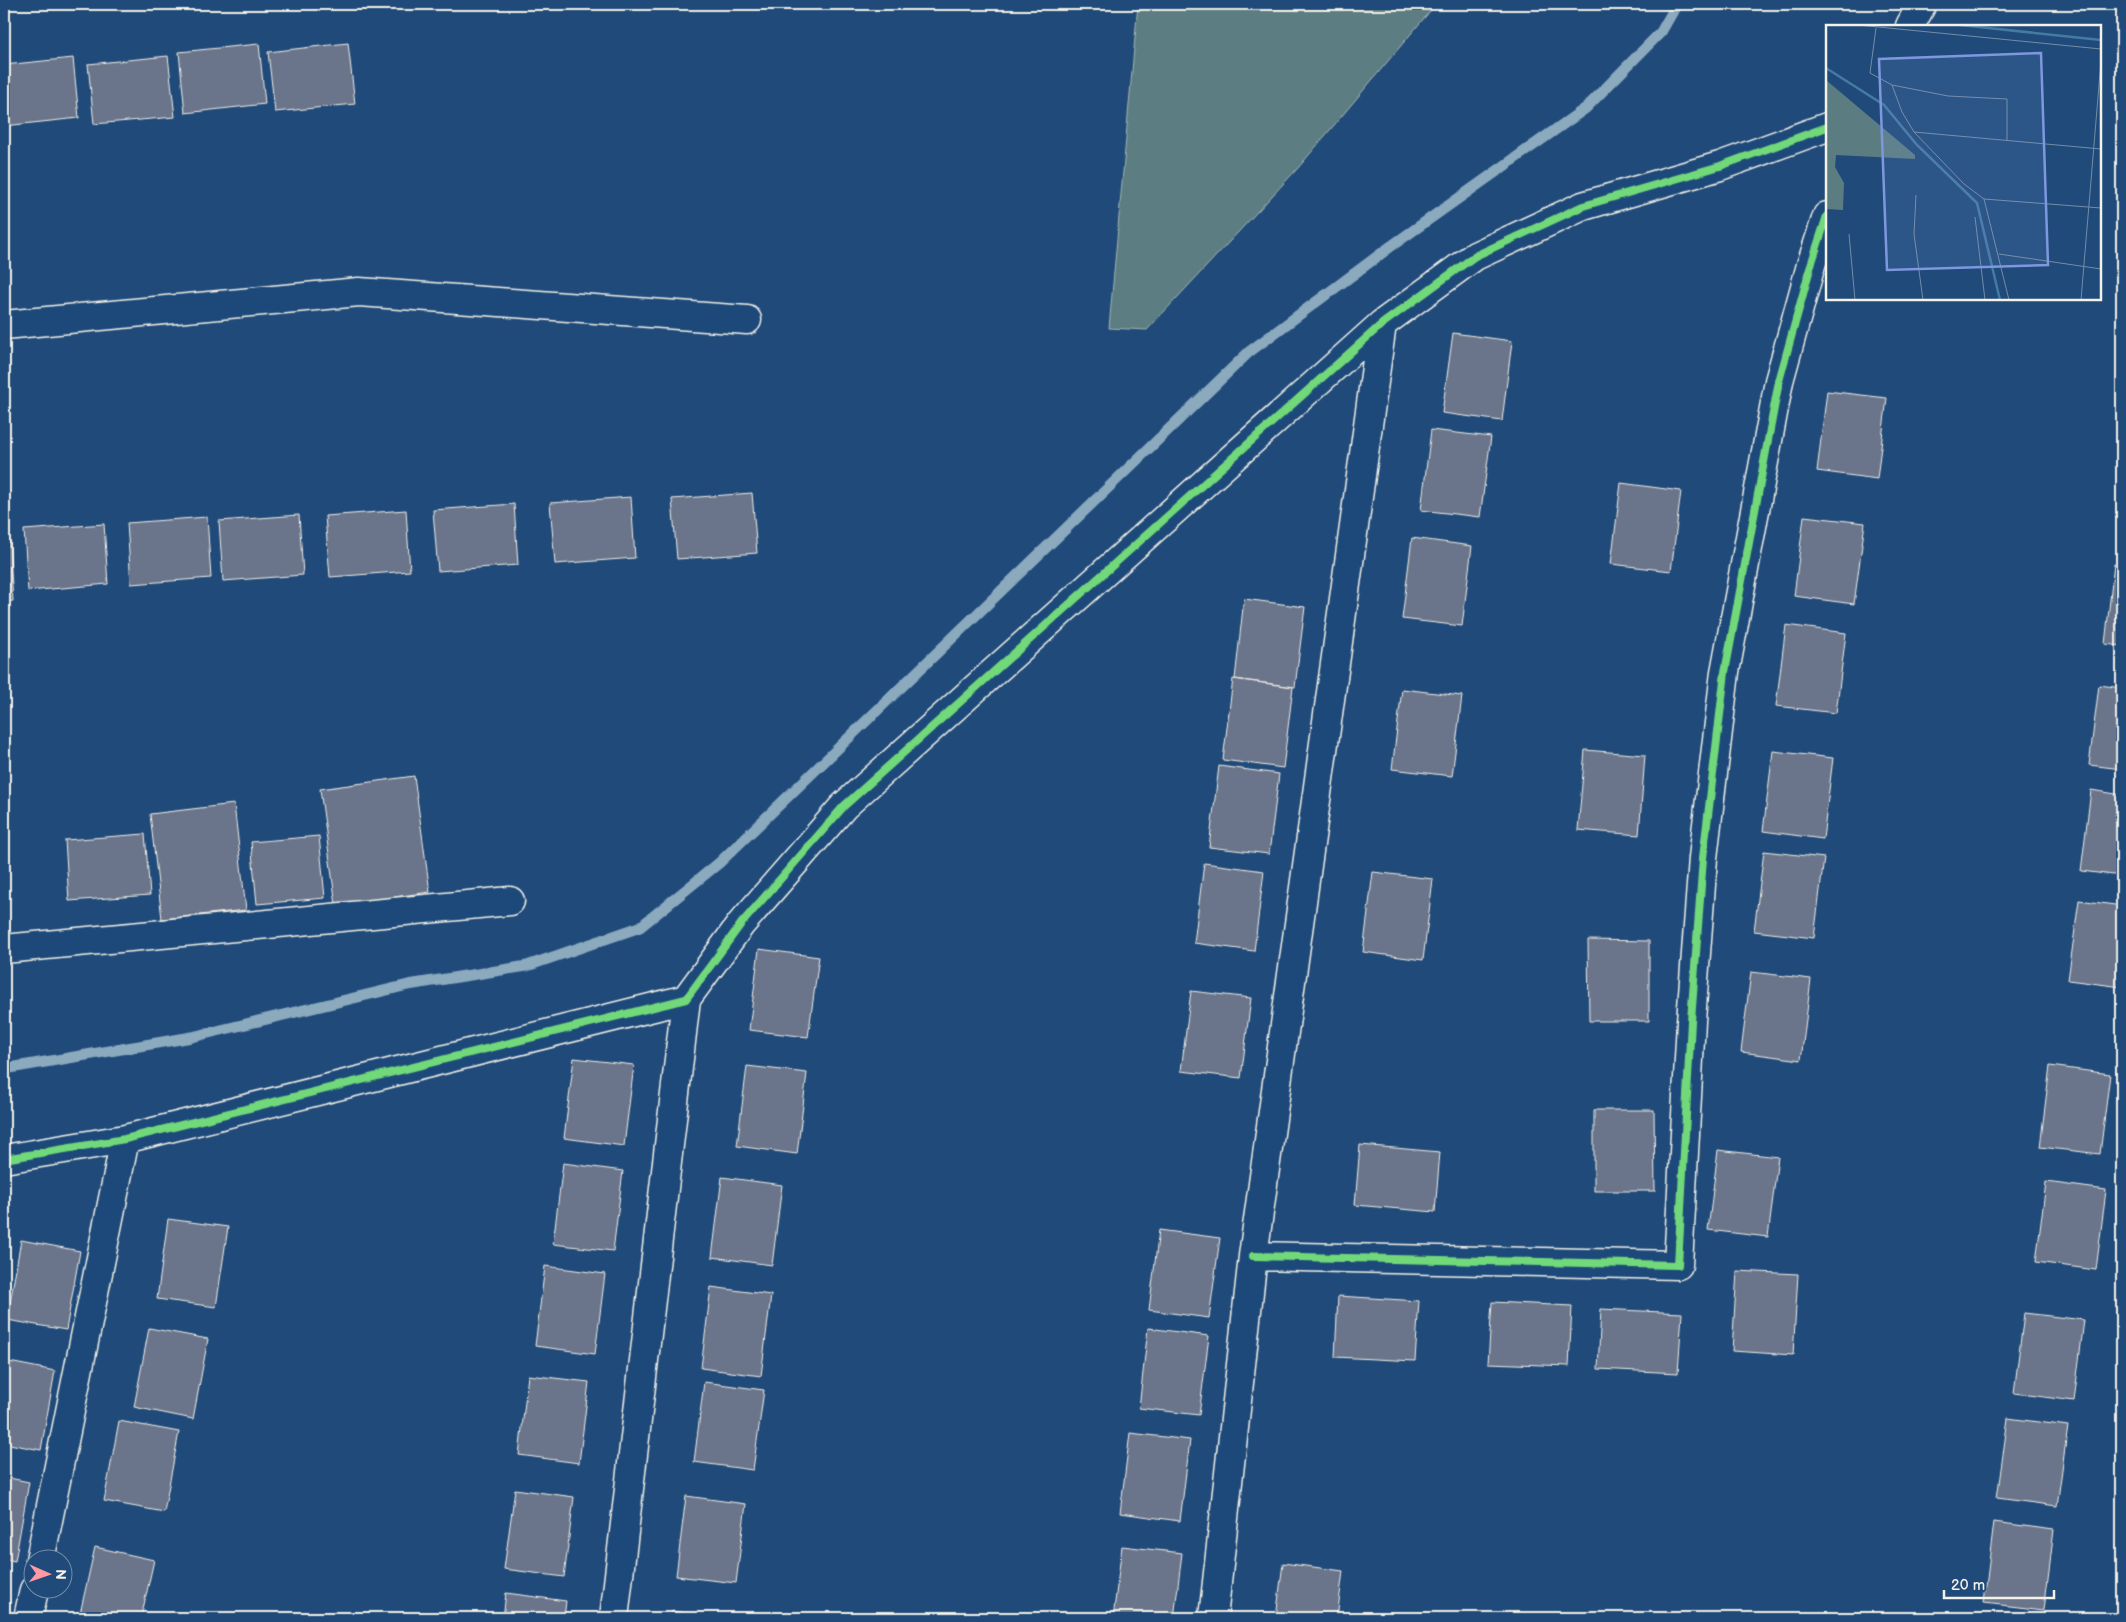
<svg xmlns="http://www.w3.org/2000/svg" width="2126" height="1622" font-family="'Balsamiq Sans',sans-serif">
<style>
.green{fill:#5b7d81;stroke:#a8b7b4}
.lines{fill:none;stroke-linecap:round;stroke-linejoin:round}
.stream{stroke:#8baabe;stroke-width:11}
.building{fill:#6b748b;stroke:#f4f1e8}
.street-casing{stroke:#f4f1e8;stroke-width:31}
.street{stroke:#1f4a7a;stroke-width:28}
.cycleway-casing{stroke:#1f4a7a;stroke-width:11}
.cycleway{stroke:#71d979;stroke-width:8}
.inset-river{fill:none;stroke:#457aa2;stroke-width:2.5}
.inset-road{fill:none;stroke:#748da6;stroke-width:1}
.view{fill:#7e97df;fill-opacity:0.15;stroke:#7e97df;stroke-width:2.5}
.inset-edge{fill:none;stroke:#f4f1e8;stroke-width:2.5}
</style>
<rect width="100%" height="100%" fill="#1f4a7a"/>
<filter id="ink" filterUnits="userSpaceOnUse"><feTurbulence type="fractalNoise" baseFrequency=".02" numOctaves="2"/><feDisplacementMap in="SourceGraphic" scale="10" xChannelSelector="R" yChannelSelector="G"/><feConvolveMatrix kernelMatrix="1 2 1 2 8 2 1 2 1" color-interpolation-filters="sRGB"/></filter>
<g filter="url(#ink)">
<path class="green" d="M1138 4H1436L1298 168 1147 330 1109 328Z"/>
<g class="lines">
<path class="stream" d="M4 1069 192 1037 408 985 527 966 640 927 719 863 1249 352 1390 247 1586 108 1661 32 1677 4"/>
</g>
<path class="building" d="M348 43 355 104 275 112 268 52Z
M259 44 265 104 185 113 179 52Z
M168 56 175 117 94 124 88 64Z
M73 58 79 118 4 126V65Z
M1453 333 1512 341 1502 421 1442 413Z
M1827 391 1887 398 1877 479 1817 471Z
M1431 430 1491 437 1480 517 1421 510Z
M1621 483 1681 491 1671 571 1611 564Z
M752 493 757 553 677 559 672 499Z
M631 497 635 558 555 564 550 503Z
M514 504 518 565 438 571 433 510Z
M406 510 410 571 330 577 325 516Z
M299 515 303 575 223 581 219 521Z
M1804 516 1865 523 1854 604 1794 596Z
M207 517 211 578 131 584 127 523Z
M104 524 108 584 28 591 24 530Z
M1412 538 1472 546 1462 626 1402 619Z
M4 541H9L13 601 4 602Z
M2114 564 2122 565V646L2105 644Z
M1244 599 1305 607 1295 687 1235 679Z
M1786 625 1846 633 1836 713 1776 706Z
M1233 679 1293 687 1283 768 1223 760Z
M2099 685 2122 688V769L2089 765Z
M1402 689 1462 696 1452 776 1392 769Z
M1585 750 1645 755 1639 835 1578 830Z
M1773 751 1833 758 1823 839 1763 831Z
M1219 766 1279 774 1269 854 1209 847Z
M414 776 430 892 336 905 320 789Z
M2091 790 2122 795V876L2081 871Z
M234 804 246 910 162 919 150 814Z
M145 834 150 895 69 901 65 840Z
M319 836 325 898 257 904 251 842Z
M1764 851 1824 858 1814 938 1754 931Z
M1204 863 1264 871 1254 951 1194 943Z
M1373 872 1433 879 1423 960 1363 952Z
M2079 900 2122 906V987L2068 980Z
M1588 940 1649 941V1021H1589Z
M759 949 819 957 808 1037 749 1030Z
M1751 972 1811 979 1801 1060 1741 1052Z
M1191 991 1251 998 1241 1078 1181 1071Z
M574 1058 634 1065 624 1146 564 1138Z
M747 1066 807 1073 797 1154 737 1146Z
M2050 1066 2110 1074 2100 1154 2040 1147Z
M1594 1110H1654L1655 1191H1594Z
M1360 1145 1440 1152 1435 1212 1355 1205Z
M1718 1150 1778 1157 1768 1237 1708 1230Z
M563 1163 623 1171 613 1251 553 1244Z
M722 1177 782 1185 772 1265 712 1257Z
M2046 1182 2106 1190 2096 1270 2036 1262Z
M168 1219 228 1227 216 1307 157 1299Z
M1159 1230 1220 1238 1209 1318 1149 1310Z
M21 1240 80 1251 66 1330 7 1320Z
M545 1266 605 1274 595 1354 535 1346Z
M1737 1271 1798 1274 1793 1355 1732 1351Z
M711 1287 771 1295 761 1376 701 1368Z
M1338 1296 1419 1301 1415 1361 1335 1357Z
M1492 1302 1572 1306 1569 1366 1488 1363Z
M1601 1309 1682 1313 1678 1373 1598 1369Z
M2024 1313 2084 1320 2074 1401 2014 1393Z
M149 1328 208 1339 193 1419 134 1407Z
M1148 1328 1209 1336 1199 1415 1139 1408Z
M4 1361 55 1371 41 1450 4 1443Z
M528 1375 589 1382 579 1463 519 1455Z
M704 1382 764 1390 753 1470 694 1462Z
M2008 1418 2068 1426 2057 1506 1997 1498Z
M119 1421 179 1432 164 1512 104 1501Z
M1130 1433 1190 1440 1180 1521 1120 1513Z
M4 1477 29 1482 15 1561 4 1559Z
M515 1489 574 1497 564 1577 504 1569Z
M686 1496 746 1504 736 1583 676 1576Z
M1994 1522 2054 1530 2044 1610 1984 1603Z
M1122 1546 1182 1553 1174 1618H1113Z
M95 1547 154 1560 141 1618H79Z
M1283 1563 1343 1571 1337 1618H1276Z
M4 1587 8 1588 4 1611Z
M506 1593 566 1601 564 1618H503Z
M672 1611 728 1618H672Z"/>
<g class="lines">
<defs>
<path id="street" d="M1910 26 1922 4
M4 325 359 292 747 320
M4 949 510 901
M4 1159 125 1139 686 999 741 924 844 806 1382 324 1475 256 1583 206 1720 166 1827 127
M1253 1256 1678 1265 1691 1021 1703 858 1725 672 1779 381 1811 265 1827 216
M40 1560 125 1139
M28 1618 34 1590
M614 1618 686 999
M1213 1618 1253 1256 1382 324"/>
</defs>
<use href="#street" class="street-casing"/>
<use href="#street" class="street"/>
<defs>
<path id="cycleway" d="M4 1159 125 1139 686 999 741 924 844 806 1382 324 1475 256 1583 206 1720 166 1827 127
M1253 1256 1678 1265 1691 1021 1703 858 1725 672 1779 381 1811 265 1827 216"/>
</defs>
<use href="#cycleway" class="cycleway-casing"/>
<use href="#cycleway" class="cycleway"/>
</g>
</g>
<g transform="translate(1826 25)">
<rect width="275" height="275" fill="#1f4a7a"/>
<path d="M0 55 89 130V134L10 130 9 142 18 158 17 185 0 184Z" fill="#5b7d81"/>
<path class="inset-river" d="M134 0 275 15M0 43 58 80 91 120 151 178 174 275"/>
<path class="inset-road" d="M32 0 275 24M50 3 44 48 66 60 76 87 88 107 138 159 158 174 183 275M66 60 122 71 181 74V116M88 107 275 124M90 170 88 209 97 275M158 174 275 183M149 192 159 275M23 209 29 275M173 229 275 244M255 275 275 36"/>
<path class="view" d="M215 28 222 240 61 245 53 34Z"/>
<rect width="275" height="275" class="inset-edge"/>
</g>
<rect width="2126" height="1622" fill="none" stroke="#1f4a7a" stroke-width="20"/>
<rect x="10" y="10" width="2106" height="1602" fill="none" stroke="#f4f1e8" stroke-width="2" filter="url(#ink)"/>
<g transform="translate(48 1574) rotate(92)"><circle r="24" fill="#1f4a7a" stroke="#748da6"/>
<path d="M0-4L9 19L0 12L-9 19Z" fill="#ff9aa2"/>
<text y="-8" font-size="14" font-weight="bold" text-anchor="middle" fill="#f4f1e8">N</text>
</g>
<path d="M1944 1590v8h110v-8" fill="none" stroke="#f4f1e8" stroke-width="2.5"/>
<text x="1951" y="1590" font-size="15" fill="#f4f1e8" stroke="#1f4a7a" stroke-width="4" paint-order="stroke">20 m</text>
</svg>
